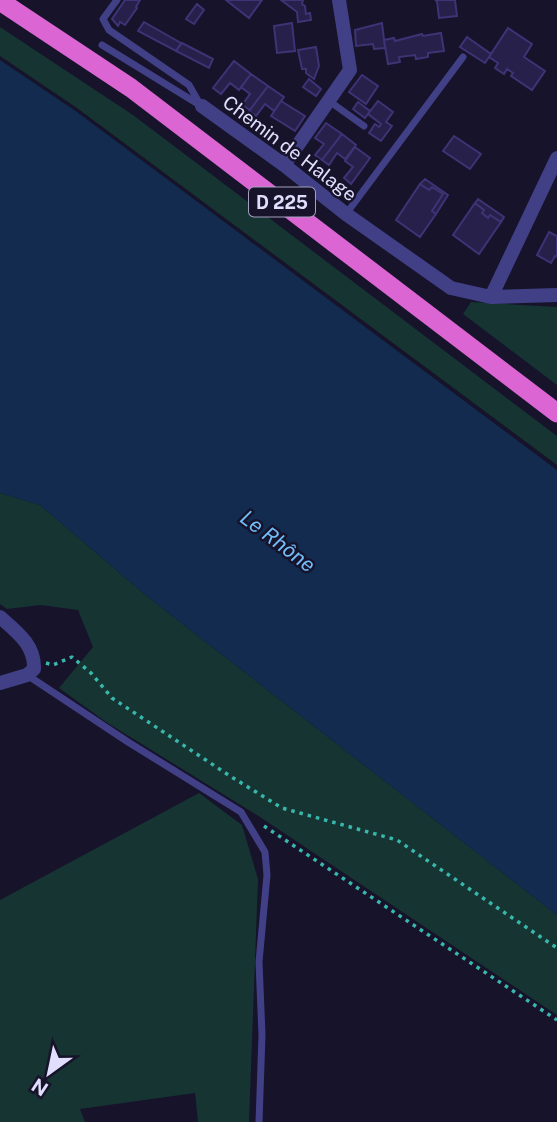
<svg xmlns="http://www.w3.org/2000/svg" width="557" height="1122" font-family="'Public Sans',sans-serif">
<style>
.green{fill:#163432}
.water{fill:#122b4f}
.building{fill:#27204b;stroke:#3e3375;stroke-width:2}
.lines{fill:none;stroke-linecap:round;stroke-linejoin:round}
.path{stroke:#38b8ac;stroke-width:3.5;stroke-dasharray:3.5 5;stroke-linecap:butt}
.service{stroke:#414087;stroke-width:7}
.minor{stroke:#414087;stroke-width:14}
.trunk{stroke:#db65d2;stroke-width:19}
.labels{text-anchor:middle;dominant-baseline:central;stroke-width:5;stroke-linejoin:round;paint-order:stroke}
.shield{fill:#16132b;stroke:#a4a1be;stroke-width:2}
.shield-label{font-size:18px;font-weight:bold;fill:#e1defd}
.street-label{font-size:19px;fill:#e1defd;stroke:#16132b}
.water-label{font-size:21px;font-style:italic;fill:#71bdf8;stroke:#16132b}
</style>
<rect width="100%" height="100%" fill="#16132b"/>
<path class="green" d="M0 27 133 115 557 436V465L77 108 0 56Z
M471 302 557 307V385L463 314Z
M0 493 40 505 148 597 557 915V1015L260 817 106 722 59 688 93 647 78 610 41 605 7 609 0 604Z
M199 793 242 825 258 879 249 1122H198L195 1093 80 1109 85 1122H0V900Z"/>
<path class="water" d="M0 60 77 112 557 470V915L148 597 40 505 0 493Z"/>
<path class="building" d="M125 0H140L136 7 137 8 125 25 120 22 118 26 112 19Z
M226 0H262L249 18Z
M281 0H303L302 4 305 6 306 14 310 13 311 20 298 22 297 12Z
M435 0H455L457 16 439 18 437 1Z
M197 4 204 10 194 24 186 19Z
M144 22 181 43 176 51 138 31Z
M292 23 295 51 277 53 274 26Z
M382 23 385 48 374 49 373 44 356 46 355 30Z
M508 28 532 44 524 57 545 71 532 90 511 76 513 73 507 69 504 74 495 68 498 63 489 57Z
M441 33 444 51 428 53V57L416 59 415 55 399 57 400 62 388 64 384 40 394 38 395 41 422 34 423 36Z
M467 37 491 54 485 63 460 47Z
M182 43 213 59 209 68 176 51Z
M316 47 319 66 314 79 306 73V69H302L298 50Z
M234 61 251 74 239 90 230 83 221 94 213 88Z
M251 74 268 86 250 110 242 105 250 94 241 87Z
M362 75 378 86 366 104 349 92Z
M309 79 321 89 316 96 303 87Z
M268 86 284 97 274 111 265 104 256 116 249 111Z
M281 101 305 116 295 131 271 116Z
M378 101 393 112 386 122 392 126 381 141 369 133 375 124 379 127 381 124 368 114Z
M358 102 370 111 365 118 353 109Z
M326 123 342 134 322 160 315 155 324 144 315 138Z
M342 134 356 145 345 159 337 153 329 165 322 160Z
M454 136 481 154 470 169 443 151Z
M355 147 370 158 351 184 344 178 353 167 345 161Z
M425 179 448 195 436 214 432 211 443 194 432 187 429 190 420 184Z
M420 184 429 190 432 187 443 194 432 211 436 214 420 237 396 220Z
M478 199 504 217 501 222 490 215 488 218 482 213 484 210 475 203Z
M475 203 484 210 482 213 488 218 490 215 501 222 479 254 453 235Z
M549 232 557 236V257L555 256 551 263 537 255Z"/>
<g class="lines">
<path class="path" d="M46 663 53 665 72 657 91 673 112 698 230 776 282 808 397 840 557 948
M264 826 557 1020"/>
<path class="service" d="M117 0 103 19 109 30 189 85 201 106
M102 45 198 104
M329 101 364 126
M346 214 463 57
M27 675 128 742 241 812 265 852 267 875 259 962 262 1035 259 1122"/>
<path class="minor" d="M202 106 284 165 346 214 451 288 491 297 557 295
M284 165 350 70 339 0
M491 297 557 158
M0 617C17 632 35 645 34 669L27 675 0 683"/>
<path class="trunk" d="M0 1 131 88 557 413"/>
</g>
<g class="labels">
<rect class="shield" x="249" y="187.5" width="66" height="29" rx="5"/>
<g class="shield-label">
<text x="282" y="202">D 225</text>
</g>
<g class="street-label">
<text transform="translate(290 148) rotate(37)">Chemin de Halage</text>
</g>
<g class="water-label">
<text transform="translate(278 541) rotate(37)">Le Rhône</text>
</g>
</g>
<g transform="translate(49 1073) rotate(213)" stroke="#16132b" stroke-width="5" paint-order="stroke">
<path d="M0-5L12 26L0 18L-12 26Z" fill="#e1defd"/>
<text y="-10" font-size="19" font-weight="bold" text-anchor="middle" fill="#e1defd">N</text>
</g>
</svg>
